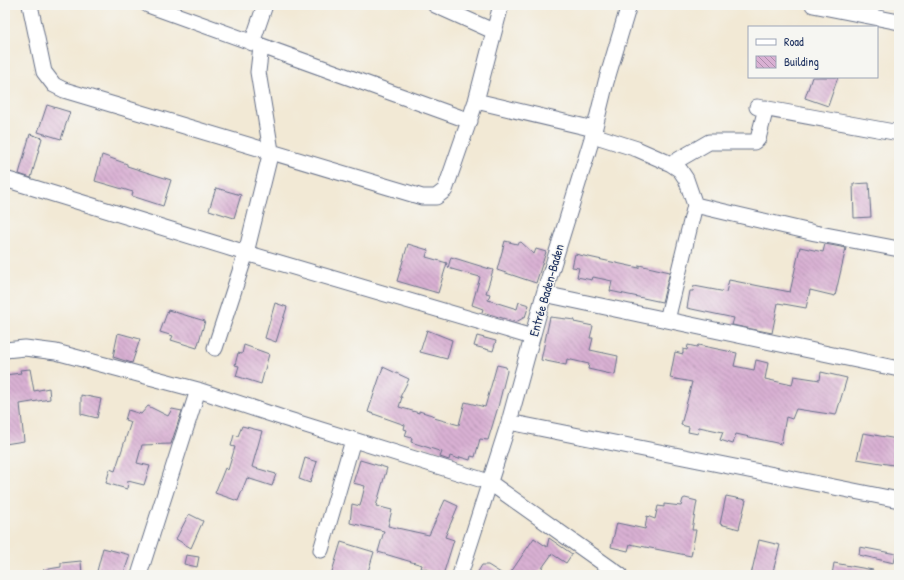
<svg xmlns="http://www.w3.org/2000/svg" width="904" height="580" font-family="'Patrick Hand',sans-serif">
<style>
.building{fill:url(#building-back-hatch)}
.lines{fill:none;stroke-linecap:round;stroke-linejoin:round}
.minor-casing{stroke:#667088;stroke-width:17}
.minor{stroke:#fff;stroke-width:15}
.labels{text-anchor:middle;dominant-baseline:central;stroke-width:3;stroke-linejoin:round;paint-order:stroke}
.street-label{font-size:13px;fill:#1b2f5e;stroke:#f6f6f2}
</style>
<defs>
<pattern id="building-back-hatch" width="6" height="6" patternUnits="userSpaceOnUse"><rect width="6" height="6" fill="#d9b0d3"/><path d="M-1 5l2 2M0 0l6 6M5-1l2 2" fill="none" stroke="#af90ae"/></pattern>
</defs>
<rect width="100%" height="100%" fill="#f6f6f2"/>
<filter id="ink" filterUnits="userSpaceOnUse"><feTurbulence type="fractalNoise" baseFrequency=".025" numOctaves="2"/><feDisplacementMap in="SourceGraphic" scale="8" xChannelSelector="R" yChannelSelector="G"/><feConvolveMatrix kernelMatrix="1 2 1 2 8 2 1 2 1" color-interpolation-filters="sRGB"/></filter>
<filter id="wash" filterUnits="userSpaceOnUse"><feTurbulence type="fractalNoise" baseFrequency=".012" numOctaves="4" result="noise"/><feDisplacementMap in="SourceGraphic" scale="16" xChannelSelector="R" yChannelSelector="G"/><feGaussianBlur stdDeviation="0.9" result="paint"/><feColorMatrix in="noise" values="0 0 0 0 0 0 0 0 0 0 0 0 0 0 0 0 0 1.4 0 .05"/><feComposite in="paint" operator="in"/></filter>
<g filter="url(#wash)">
<rect width="100%" height="100%" fill="#f2e9d5"/>
<g id="blocks">
<path class="building" d="M812 77H838L828 106 805 98Z
M47 105 70 112 61 139 38 132Z
M30 134 42 138 31 178 19 174Z
M102 155 127 164V166L171 180 163 206 132 196 133 192 95 181Z
M869 183 871 217 854 218 853 184Z
M216 188 241 195 234 218 209 210Z
M505 241 517 244 521 242 534 254 536 249 546 252 536 283 497 270Z
M408 244 428 250 426 257 447 263 438 293 397 281Z
M825 244 846 248 835 296 810 290 806 308 778 303 772 333 732 325 734 318 687 308 690 291H693L694 286 726 292 729 280 790 292 800 247 823 252Z
M575 254 639 268V265L670 272 662 302 610 291 612 281 593 277 592 280 577 277 579 268 572 267Z
M451 257 493 270 486 293 490 294 488 300 517 309 519 302 529 305 525 317 516 322 482 312 483 309 472 305 480 277 448 268Z
M275 303 287 307 276 342 265 338Z
M168 310 205 321 197 348 171 340 173 336 160 332Z
M550 317 575 320 574 322 593 326 590 338H593L590 350 618 356 615 375 588 369 589 364 567 359 566 365 541 360Z
M427 330 452 340 447 359 420 352Z
M118 333 140 339 132 363 113 357Z
M477 336 496 341 493 351 474 346Z
M244 345 269 354 261 384 236 376 239 366 235 365 238 353 242 354Z
M688 345 697 347 698 345 737 353 734 366 754 370 756 360 768 363 765 379 792 385 794 376 820 380 821 372 847 378 836 415 796 409 792 419 786 417 781 444 736 434 733 444 720 440 723 432 699 427 698 434 688 432 689 427 681 425 692 382 670 378 675 352 683 354V349L687 350Z
M497 365 506 367 507 371 498 407 488 440 480 439 475 457 471 456 470 460 460 457 459 459 450 456 449 460 440 457 442 452 411 442 412 438 405 436 407 430 404 429 405 425 368 412 383 367 409 379 400 397H402L399 407 419 413V411L435 416 434 418 459 425 465 402 485 407Z
M30 369 34 391 49 388 50 399 20 404 24 441 5 444V375L21 373 20 370Z
M81 395 101 399 97 418 81 414Z
M148 406 168 416 172 409 182 411 171 444 142 445 137 463 150 466 144 485 128 481 127 489 106 483 110 469 115 471 131 422 125 420 128 410 141 414Z
M242 426 262 431 252 467 276 474 272 486 247 478 238 501 215 493 225 468 228 470 235 447 231 446 234 435 238 436Z
M863 433 897 439 893 465 857 459Z
M305 458 317 462 310 483 299 479Z
M360 460 387 468 376 506 392 510 388 526 429 535 445 500 458 506 445 537 454 540 443 575 421 568 422 565 378 552 384 531 350 523 352 504 360 506 365 486 353 483Z
M726 496 746 500 739 529 720 524Z
M685 498 697 501 692 530H696L691 556 630 544 628 551 611 547 617 523 645 529 647 516 655 519 658 506 664 507V504L681 506 683 499Z
M189 514 203 521 191 548 176 539Z
M534 538 547 547 549 538 572 554 566 563 552 554 537 575H509Z
M759 540 780 545 772 575H751Z
M341 542 374 552 367 575H331Z
M860 547 896 554 894 563 859 555Z
M103 548 130 555 123 575H96Z
M186 555 199 557 197 567 184 564Z
M81 561 82 575H43V570L61 567V563Z
M834 563 873 570V575H832Z
M482 565H488L504 575H476Z"/>
</g>
</g>
<g filter="url(#ink)">
<use href="#blocks" fill-opacity="0" stroke="#667088" stroke-width="1"/>
<g class="lines">
<defs>
<path id="minor" d="M30 5 44 72 54 85 64 90 422 197H436L445 190 476 101 501 5
M148 5 470 121
M435 5 493 31
M813 5 899 22
M252 43 265 5
M476 101 594 129
M757 107 899 133
M593 135 637 149 671 164 680 170 686 179 695 205 667 320
M671 164 709 142H754L758 139 766 108
M5 179 246 253 532 337
M695 205 815 233 899 249
M544 294 899 369
M215 348 246 253 271 151 258 72 261 46
M5 350 25 348 56 352 198 390 283 418 489 482 620 575
M509 422 899 500
M321 550 353 440
M139 575 198 390
M460 575 509 422 544 294 593 135 606 82 629 5"/>
</defs>
<use href="#minor" class="minor-casing"/>
<use href="#minor" class="minor"/>
</g>
</g>
<g class="labels">
<g class="street-label">
<text transform="translate(546 290) rotate(-74)">Entrée Baden-Baden</text>
</g>
</g>
<rect width="904" height="580" fill="none" stroke="#f6f6f2" stroke-width="20"/>
<rect x="748" y="26" width="130" height="52" fill="#f6f6f2" stroke="#9ea6b7"/>
<rect x="756" y="39" width="20" height="6" fill="#ffffff" stroke="#9ea6b7"/>
<text x="784" y="46" font-size="12" fill="#1b2f5e">Road</text>
<rect x="756" y="56" width="20" height="12" fill="url(#building-back-hatch)" stroke="#9ea6b7"/>
<text x="784" y="66" font-size="12" fill="#1b2f5e">Building</text>
</svg>
